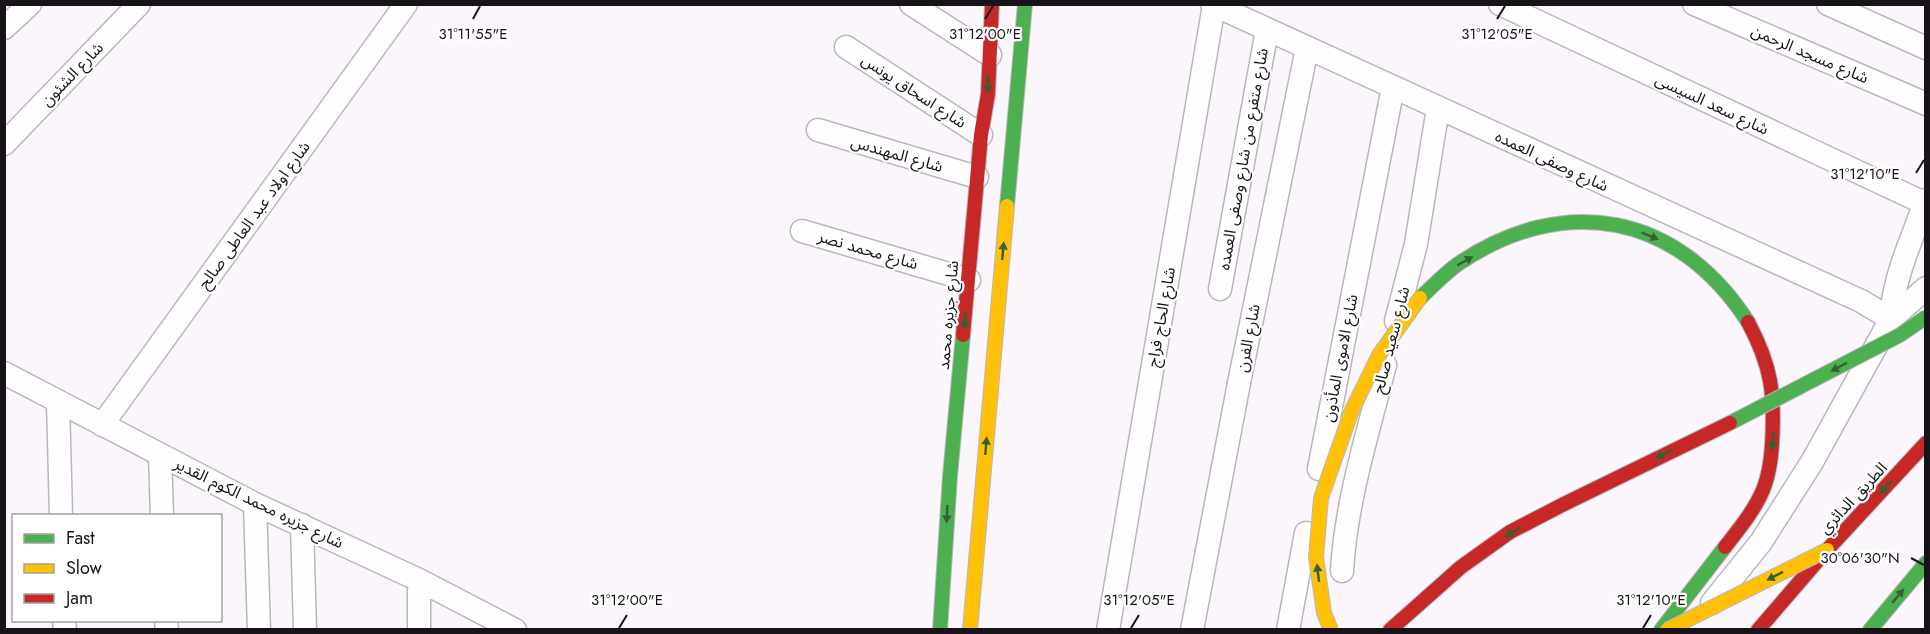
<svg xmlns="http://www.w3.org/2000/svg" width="1930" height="634" font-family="Jost,'Noto Sans Arabic',sans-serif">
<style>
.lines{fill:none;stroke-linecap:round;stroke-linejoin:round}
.street-casing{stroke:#bbb6bc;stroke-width:25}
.fast-casing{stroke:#bbb6bc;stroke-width:16}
.slow-casing{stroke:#bbb6bc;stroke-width:16}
.jam-casing{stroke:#bbb6bc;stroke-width:16}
.street{stroke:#fefeff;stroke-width:22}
.fast{stroke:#4caf50;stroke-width:14}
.slow{stroke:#ffc107;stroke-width:14}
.jam{stroke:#c62828;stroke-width:14}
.fast-bridge-casing{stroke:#bbb6bc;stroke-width:16;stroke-linecap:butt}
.slow-bridge-casing{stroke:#bbb6bc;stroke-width:16;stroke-linecap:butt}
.jam-bridge-casing{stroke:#bbb6bc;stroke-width:16;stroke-linecap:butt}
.fast-bridge{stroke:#4caf50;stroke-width:14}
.slow-bridge{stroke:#ffc107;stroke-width:14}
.jam-bridge{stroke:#c62828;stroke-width:14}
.oneway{fill:#326134}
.ticks{fill:none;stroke:#171318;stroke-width:2}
.labels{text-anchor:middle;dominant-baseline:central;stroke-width:4.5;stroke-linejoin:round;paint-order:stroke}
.street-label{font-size:16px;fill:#171318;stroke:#fff}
.ticks-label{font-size:15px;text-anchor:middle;fill:#171318;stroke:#fff;stroke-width:4.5;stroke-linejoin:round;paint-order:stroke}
</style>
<rect width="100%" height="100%" fill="#fbf6fc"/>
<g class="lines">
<defs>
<path id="street" d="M911 4 990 55
M1212 4 1861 301 1891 319
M1500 4 1924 203
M1694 4 1926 104
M1828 4 1926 48
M4 28 30 4
M846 47 981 135
M818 130 977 177
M4 144 139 4
M802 231 969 280
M1220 289 1267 30
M1891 319C1893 278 1912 239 1926 200
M1396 321 1416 244 1438 108
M4 373 255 504 419 580 515 630
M58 401 61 516
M102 425 406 4
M160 455 162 516
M1319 469 1393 87
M255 504 259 630
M302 525 305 630
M1342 571C1346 501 1368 433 1385 365
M1712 603 1761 542 1812 462 1891 319 1926 288
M64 620 65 630
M166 620 167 630
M419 630V580
M1108 630 1214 5
M1192 630 1239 383 1307 48
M1288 630 1306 533"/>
<path id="fast" d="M1007 206 1025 4
M1420 298C1432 287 1444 274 1458 264 1564 192 1678 213 1748 322
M940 630 950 476 963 335
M1661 630 1725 547
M1870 630 1926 563"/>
<path id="slow" d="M970 630 1007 206"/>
<path id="jam" d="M963 335 981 135 988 94 992 4
M1725 547C1739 529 1754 511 1763 490 1769 475 1771 461 1772 445 1775 394 1772 367 1748 322
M1390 630 1461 567 1510 532 1564 504
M1758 630 1827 550 1926 443"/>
</defs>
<use href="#street" class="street-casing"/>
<use href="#fast" class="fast-casing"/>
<use href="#slow" class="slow-casing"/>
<use href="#jam" class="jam-casing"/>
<use href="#street" class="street"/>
<use href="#fast" class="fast"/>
<use href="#slow" class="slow"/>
<use href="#jam" class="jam"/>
<defs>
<path id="fast-bridge" d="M1730 423 1900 335 1926 317"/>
<path id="slow-bridge" d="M1331 630 1324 613 1316 557 1321 498 1352 410 1379 355 1420 298
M1667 630 1827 550"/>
<path id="jam-bridge" d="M1564 504 1730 423"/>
</defs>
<use href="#fast-bridge" class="fast-bridge-casing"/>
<use href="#slow-bridge" class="slow-bridge-casing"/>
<use href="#jam-bridge" class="jam-bridge-casing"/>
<use href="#fast-bridge" class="fast-bridge"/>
<use href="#slow-bridge" class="slow-bridge"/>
<use href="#jam-bridge" class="jam-bridge"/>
</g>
<defs><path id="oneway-solid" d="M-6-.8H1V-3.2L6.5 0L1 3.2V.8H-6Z" transform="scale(1.5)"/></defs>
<g class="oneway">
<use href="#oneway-solid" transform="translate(988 84) rotate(93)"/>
<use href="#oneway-solid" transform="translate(1650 236) rotate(23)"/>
<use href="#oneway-solid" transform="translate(1003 251) rotate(-85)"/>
<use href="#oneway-solid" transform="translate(1465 261) rotate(-30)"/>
<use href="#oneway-solid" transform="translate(965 320) rotate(96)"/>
<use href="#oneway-solid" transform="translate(1839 367) rotate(152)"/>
<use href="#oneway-solid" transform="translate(1773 441) rotate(96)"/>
<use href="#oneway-solid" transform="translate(986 446) rotate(-85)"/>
<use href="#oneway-solid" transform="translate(1664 454) rotate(153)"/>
<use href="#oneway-solid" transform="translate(1886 487) rotate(133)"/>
<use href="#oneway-solid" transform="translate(947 514) rotate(93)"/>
<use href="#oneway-solid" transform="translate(1513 532) rotate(150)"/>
<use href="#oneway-solid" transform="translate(1318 573) rotate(-97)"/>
<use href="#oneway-solid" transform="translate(1775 576) rotate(153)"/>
<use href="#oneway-solid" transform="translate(1898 596) rotate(-50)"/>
</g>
<path class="ticks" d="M473 19 480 6M985 19 993 6M1497 19 1505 6M1916 173 1924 160M1911 558 1924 565M619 628 627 615M1131 628 1139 615M1643 628 1651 615"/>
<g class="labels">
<g class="street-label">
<text transform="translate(1810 54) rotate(23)">شارع مسجد الرحمن</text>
<text transform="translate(72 74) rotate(-46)">شارع الشئون</text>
<text transform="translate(914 91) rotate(33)">شارع اسحاق يونس</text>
<text transform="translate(1712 104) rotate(25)">شارع سعد السيسى</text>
<text transform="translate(897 154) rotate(16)">شارع المهندس</text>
<text transform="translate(1243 159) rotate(-80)">شارع متفرع من شارع وصفى العمده</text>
<text transform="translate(1552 161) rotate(25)">شارع وصفى العمده</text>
<text transform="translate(254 215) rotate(-54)">شارع اولاد عبد العاطى صالح</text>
<text transform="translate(868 250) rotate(16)">شارع محمد نصر</text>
<text transform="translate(948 315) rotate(-85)">شارع جزيره محمد</text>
<text transform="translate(1161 317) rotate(-80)">شارع الحاج فراج</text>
<text transform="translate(1248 338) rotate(-79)">شارع الفرن</text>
<text transform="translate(1391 340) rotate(-76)">شارع سعيد صالح</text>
<text transform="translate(1340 358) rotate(-79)">شارع الاموى المأذون</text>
<text transform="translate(1853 498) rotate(-47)">الطريق الدائري</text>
<text transform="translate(259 503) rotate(26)">شارع جزيره محمد الكوم القدير</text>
</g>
</g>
<g class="ticks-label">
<text x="473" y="39">31°11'55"E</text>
<text x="985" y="39">31°12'00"E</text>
<text x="1497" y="39">31°12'05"E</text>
<text x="1865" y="179">31°12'10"E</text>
<text x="1860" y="563">30°06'30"N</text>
<text x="627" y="605">31°12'00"E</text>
<text x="1139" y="605">31°12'05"E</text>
<text x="1651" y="605">31°12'10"E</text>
</g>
<rect width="1930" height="634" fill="none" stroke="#171318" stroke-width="12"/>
<rect x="12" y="514" width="210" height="108" fill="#ffffff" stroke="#a2a1a3" stroke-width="1.5"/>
<rect x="24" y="534" width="30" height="9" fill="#4caf50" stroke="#a2a1a3" stroke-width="1.5"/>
<text x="66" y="544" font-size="18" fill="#171318">Fast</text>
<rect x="24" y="564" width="30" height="9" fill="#ffc107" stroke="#a2a1a3" stroke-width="1.5"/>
<text x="66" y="574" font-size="18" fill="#171318">Slow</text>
<rect x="24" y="594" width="30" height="9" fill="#c62828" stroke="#a2a1a3" stroke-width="1.5"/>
<text x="66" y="604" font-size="18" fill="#171318">Jam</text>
</svg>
